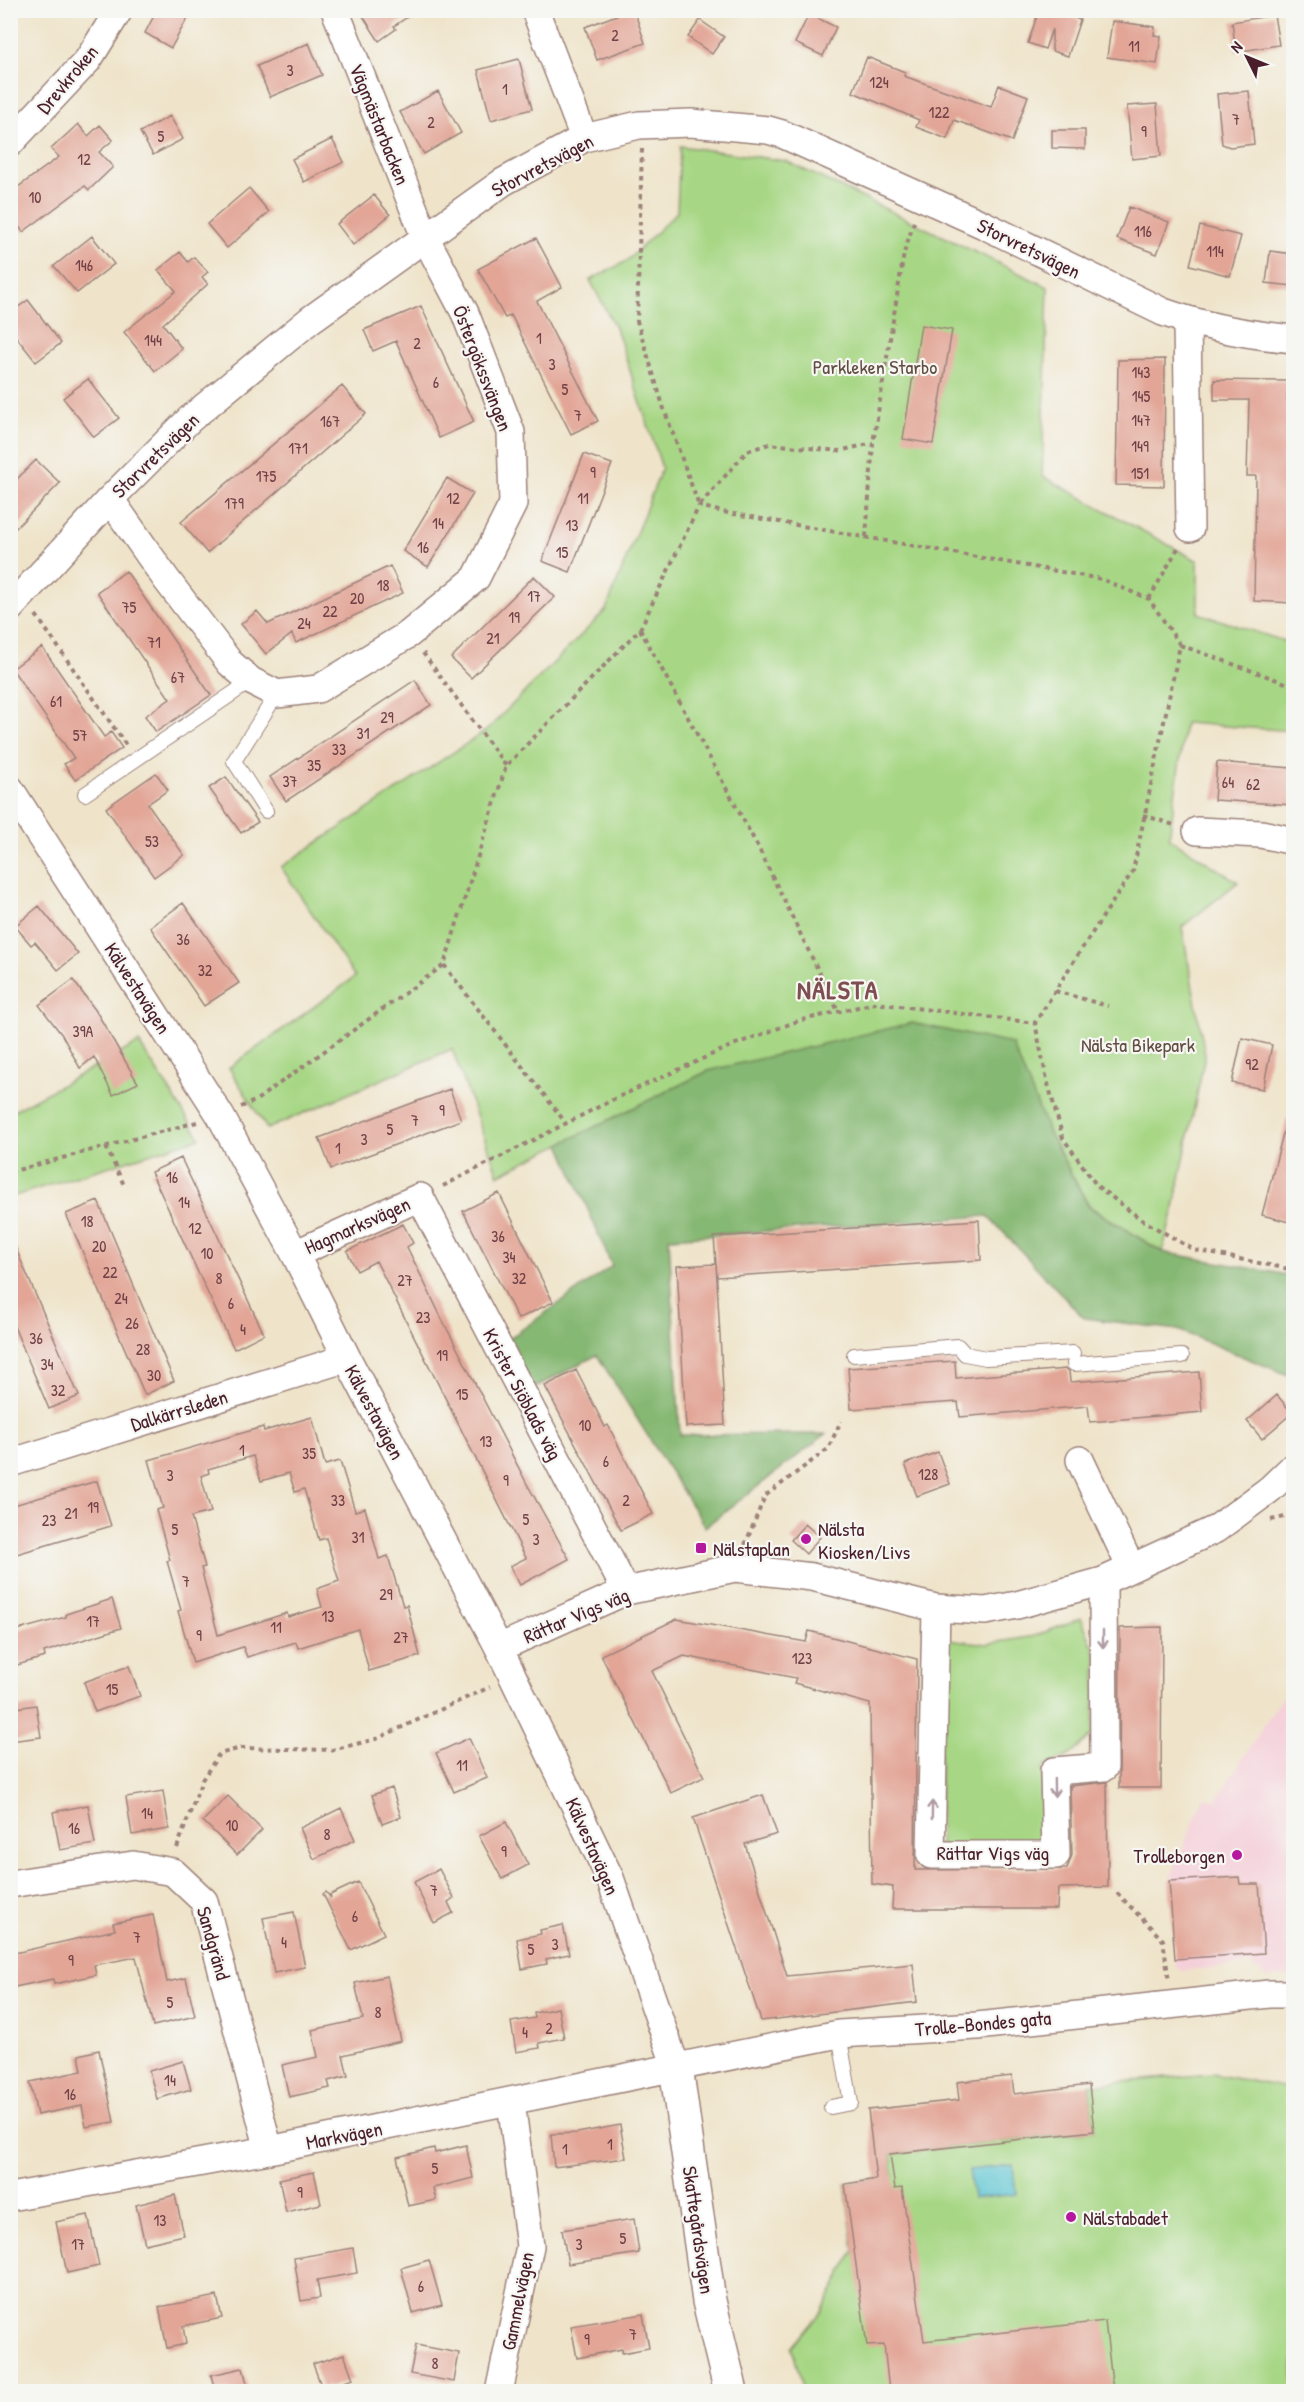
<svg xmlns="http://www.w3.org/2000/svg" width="1304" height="2402" font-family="'Patrick Hand',sans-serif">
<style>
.built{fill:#f5cfd9}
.green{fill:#a7d785;stroke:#787b58;stroke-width:1.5}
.forest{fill:#85b872;stroke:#686c4e;stroke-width:1.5}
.water{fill:#59c4d2;stroke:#52727e;stroke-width:1.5}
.building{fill:#e2a596;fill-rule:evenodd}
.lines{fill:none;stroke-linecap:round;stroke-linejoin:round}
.lane-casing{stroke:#9c827a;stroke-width:16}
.street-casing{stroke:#9c827a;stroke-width:30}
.secondary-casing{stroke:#9c827a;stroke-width:36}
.path{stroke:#9c827a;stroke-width:4;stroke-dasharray:4.5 4.5;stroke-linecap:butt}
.lane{stroke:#fff;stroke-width:14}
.street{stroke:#fff;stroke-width:27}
.secondary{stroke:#fff;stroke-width:33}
.oneway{stroke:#ae9aa0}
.poi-dot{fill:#b5179e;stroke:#f6f6f2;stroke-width:2}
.labels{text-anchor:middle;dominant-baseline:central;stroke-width:4.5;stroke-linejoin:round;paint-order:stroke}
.number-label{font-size:16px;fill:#704046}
.street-label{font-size:20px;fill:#4a1f2b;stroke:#f6f6f2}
.park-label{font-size:20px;fill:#614d42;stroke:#f6f6f2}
.poi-label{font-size:20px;fill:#4a1f2b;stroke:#f6f6f2;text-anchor:start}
.district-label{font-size:26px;font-weight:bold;letter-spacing:1.5px;fill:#7f4e50;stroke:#f6f6f2}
</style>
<rect width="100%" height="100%" fill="#f6f6f2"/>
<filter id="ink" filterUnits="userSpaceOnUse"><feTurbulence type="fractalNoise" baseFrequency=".0167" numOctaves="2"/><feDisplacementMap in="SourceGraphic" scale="12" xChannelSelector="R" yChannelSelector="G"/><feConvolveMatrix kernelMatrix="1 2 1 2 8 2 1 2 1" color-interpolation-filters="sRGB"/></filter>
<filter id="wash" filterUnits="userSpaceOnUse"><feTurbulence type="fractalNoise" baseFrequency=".008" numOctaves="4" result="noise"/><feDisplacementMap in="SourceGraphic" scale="24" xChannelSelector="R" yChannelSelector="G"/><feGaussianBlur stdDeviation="1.35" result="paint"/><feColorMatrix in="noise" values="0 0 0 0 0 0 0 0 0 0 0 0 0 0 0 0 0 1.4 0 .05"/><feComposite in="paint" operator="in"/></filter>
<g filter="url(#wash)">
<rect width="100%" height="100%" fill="#efe4ca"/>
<path class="built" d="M1282 1697 1293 1700V1975L1268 1978 1250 1964 1183 1971 1175 1966 1169 1881 1204 1797 1216 1801Z"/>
<path class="green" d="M680 146 786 161 1048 287 1042 476 1198 561V613L1293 644V731L1185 723 1169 838 1238 882 1182 927 1205 1055 1173 1213 1162 1252 1089 1206 1049 1133 708 1071 498 1175 452 1049 267 1129 229 1068 355 977 281 867 487 730 606 610 662 468 617 331 590 280 627 261 677 212Z
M139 1043 200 1138 11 1197V1112Z
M1081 1618 1097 1657 1093 1734 1070 1755 1043 1767 1040 1846 940 1848V1638L987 1644 1035 1636Z
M1212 2074 1293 2089V2391H804L792 2348 822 2311 854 2250 845 2184 893 2177 891 2154 1094 2131 1089 2085Z"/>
<path class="forest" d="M912 1023 1012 1044 1049 1133 1089 1207 1162 1252 1293 1276V1377L1178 1330 1084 1318 988 1216 669 1238 680 1435 826 1434 705 1527 597 1355 532 1389 507 1340 612 1266 560 1144 708 1071Z"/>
<path class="water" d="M1013 2165 1016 2194 973 2199 969 2170Z"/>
<g id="blocks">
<path class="building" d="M157 10H192L171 48 145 33Z
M359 10H418L394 26 396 29 379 41Z
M630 10H634L645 43 597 60 585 27Z
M1039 10H1059V12L1080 20 1068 56 1052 51V29L1045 49 1028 43Z
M809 14 836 27 823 56 795 43Z
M1274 15 1279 45 1236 52 1232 22Z
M700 20 724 37 712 54 688 37Z
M1112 21 1155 27 1154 35 1161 36 1157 64 1107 57Z
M309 43 322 75 270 97 257 66Z
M867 57 905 72 904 76 991 107 999 85 1028 96 1012 141 954 120 947 139 916 127 919 120 853 92Z
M519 59 532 109 491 120 478 70Z
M438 91 461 133 424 154 400 112Z
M1249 91 1254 144 1230 147 1222 144 1217 94Z
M1157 104 1161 156 1132 159 1127 106Z
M170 116 183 139 153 155 140 132Z
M78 124 88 136 100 125 113 140 99 152 113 167 89 190 85 186 23 232 10 215V193L59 157 51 149Z
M1052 130H1085V149L1052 148Z
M332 139 344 162 304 182 292 159Z
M249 188 269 212 227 248 207 224Z
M374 195 390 215 353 245 337 224Z
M1129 207 1169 222 1157 254 1117 239Z
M1200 226 1241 236 1230 276 1190 265Z
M92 236 114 264 77 293 54 266Z
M536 238 562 287 537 301 598 421 571 434 511 315 505 318 478 269Z
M1270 251 1293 254V286L1266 283Z
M180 252 188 262 194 257 208 272 202 277 208 284 163 324 182 349 155 371 124 332 176 291 158 270Z
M28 300 61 343 36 362 10 329V313Z
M421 306 474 422 439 438 396 341 373 351 364 330Z
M921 325 952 330 933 444 903 439Z
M1165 359 1164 486 1116 485 1118 360Z
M88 379 119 418 94 437 63 398Z
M1214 380 1288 381 1287 400 1293 401V603L1254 601 1256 476H1247L1249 400H1214Z
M342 386 366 414 207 553 181 522Z
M584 454 612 464 570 572 542 561Z
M36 460 60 483 10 534V486Z
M447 478 473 494 428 567 403 551Z
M390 566 403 593 296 643 292 634 266 654 241 624 257 611 268 624Z
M126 571 211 695 156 732 145 716 170 699 97 592Z
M534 576 555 597 471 678 451 658Z
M42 647 104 737 111 732 122 748 75 780 64 764 74 758 12 669Z
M415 680 431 705 286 801 270 777Z
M1217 762 1293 768V805L1214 800Z
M156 773 168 790 148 804 184 855 154 877 106 808Z
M226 777 258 822 241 833 209 788Z
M183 903 239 983 204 1006 150 927Z
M39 906 78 954 58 970 35 942 31 945 15 926Z
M73 980 96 1011 138 1083 113 1095 94 1057 80 1068 62 1035 39 1005Z
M1242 1038 1272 1045 1263 1089 1232 1083Z
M450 1089 461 1120 331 1169 319 1138Z
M1287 1118H1293V1223L1262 1215Z
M181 1158 264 1334 234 1349 151 1172Z
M499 1193 553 1302 518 1319 463 1211Z
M98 1201 174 1381 145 1395 66 1214Z
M979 1220 981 1260 717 1277 714 1237Z
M403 1224 413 1243 407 1247 442 1319 526 1482 569 1559 520 1585 510 1566 526 1558 376 1261 357 1271 347 1251Z
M10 1235 79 1396 49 1409 10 1317Z
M716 1264 725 1425 686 1427 677 1266Z
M955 1361 956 1378 1066 1369 1069 1371 1070 1382 1199 1372 1202 1412 1090 1422 1088 1406 960 1417 958 1402 851 1409 848 1368Z
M576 1370 605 1427 608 1425 653 1514 621 1530 545 1386Z
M1277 1395 1292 1413 1262 1439 1247 1421Z
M312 1417 325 1465 340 1461 355 1511 365 1508 379 1559 388 1556 403 1606 407 1605 420 1656 369 1671 358 1629 298 1648 296 1642 247 1657 243 1647 193 1663 178 1611 181 1610 167 1561 170 1560 156 1510 163 1508 149 1460 263 1427 264 1431ZM253 1456 261 1481 289 1473 295 1492 304 1489 319 1540 326 1538 339 1581 317 1589 322 1607 288 1617 287 1613 218 1635 201 1568 205 1567 191 1517 211 1512 201 1476 209 1473 208 1469Z
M938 1452 950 1484 917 1496 905 1464Z
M97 1481 111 1526 10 1556V1506Z
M805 1524 820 1537 806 1554 791 1540Z
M112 1599 121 1628 44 1652 45 1657 10 1667V1632L66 1617V1614Z
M677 1619 806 1642 809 1631 917 1659 915 1870 1067 1869 1072 1855 1070 1786 1107 1782 1108 1887 1058 1888 1057 1909H892L893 1887 872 1884 870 1704 794 1683 796 1678 684 1656 652 1671 704 1777 671 1793 601 1655Z
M1162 1627 1161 1788H1119L1120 1628Z
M129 1666 140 1696 95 1712 84 1682Z
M36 1705 41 1737 10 1741V1709Z
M469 1738 487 1778 454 1792 436 1753Z
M392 1788 401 1817 382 1824 372 1795Z
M163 1791 169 1829 132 1835 126 1797Z
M763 1795 777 1834 745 1844 787 1976 913 1964 917 2002 761 2021 693 1818Z
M228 1796 262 1830 237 1855 203 1821Z
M88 1805 95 1844 60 1850 53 1812Z
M341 1808 355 1840 314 1859 300 1828Z
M506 1822 528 1865 502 1879 479 1836Z
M439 1869 454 1898 448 1902 453 1913 434 1923 414 1882Z
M1239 1877 1240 1884H1259L1264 1953 1175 1959 1169 1881Z
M358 1882 384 1934 351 1950 323 1894 326 1892 331 1898 330 1895Z
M294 1912 305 1967 274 1973 263 1918Z
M153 1915 167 1982 186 1978 195 2016 153 2026 136 1957 94 1965 96 1975 54 1984 53 1979 10 1988V1954L115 1930 113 1923Z
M563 1925 569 1954 546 1959 547 1964 522 1969 517 1939 541 1934 540 1930Z
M387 1976 401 2041 343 2055 348 2076 328 2081 330 2088 289 2097 282 2065 318 2057 312 2030 363 2019 355 1983Z
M558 2008 564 2038 539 2043 540 2048 516 2052 511 2022 535 2018 534 2013Z
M99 2050 114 2122 86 2127 82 2106 37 2115 30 2082 82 2071 79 2055Z
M183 2061 191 2089 157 2099 149 2071Z
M1012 2076 1014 2094 1089 2085 1094 2131 890 2154 895 2189 902 2188 924 2341 1105 2321 1113 2391H889L884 2345 867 2346 845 2184 876 2179 868 2110 959 2100 957 2082Z
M620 2125 626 2158 554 2167 551 2134 577 2133Z
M466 2145 473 2178 433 2188 436 2200 408 2206 397 2157 434 2148 435 2153Z
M314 2172 321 2204 286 2212 279 2179Z
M175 2195 184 2235 145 2244 136 2205Z
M88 2215 99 2266 67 2273 56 2222Z
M634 2219 639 2253 568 2264 562 2230Z
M353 2248 357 2273 317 2280 320 2298 301 2301 294 2258Z
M429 2260 442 2305 413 2313 401 2268Z
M217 2296 222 2318 183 2326 186 2344 167 2348 159 2307Z
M643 2314 649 2348 622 2353V2349L577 2358 571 2326Z
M416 2345 459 2353 454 2382 410 2374Z
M344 2354 353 2379 328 2388V2386L322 2388 313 2364Z
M243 2368 249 2391H215L211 2375Z"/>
</g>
</g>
<g filter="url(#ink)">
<use href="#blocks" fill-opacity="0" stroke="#9c827a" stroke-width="1.5"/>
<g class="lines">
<defs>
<path id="lane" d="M85 794 251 681
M266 811 234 761 277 694
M854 1355 958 1346 965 1354 986 1358 1073 1353
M1074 1364 1182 1356
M831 2107 851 2103 839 2034"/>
<path id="street" d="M535 10 584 138
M10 143 88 60 119 10
M1187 321 1190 528
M110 499 166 579 230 663 251 681 277 694 318 689 409 634 476 578 513 504 511 432 465 313 425 237 335 10
M10 608 110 499 190 419 310 320 503 182 584 138 639 125 691 123 768 130 782 134 984 225 1163 312C1205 327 1250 335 1294 339
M10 789 220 1115 295 1254 347 1358 499 1648 610 1878 676 2067
M1197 831 1261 834 1294 841
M295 1254 420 1197 626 1591
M1080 1460 1131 1568
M10 1463 347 1358
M936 1608 931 1855H1056L1054 1771 1104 1767 1103 1581
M499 1648 626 1591 735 1568 812 1577 936 1608 985 1611 1017 1605 1103 1581 1216 1529 1270 1489 1294 1466
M10 1884 133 1865 173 1872 204 1901 269 2150
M10 2197 269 2150 839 2034 977 2026 1269 1994H1294
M499 2392 530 2246 511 2102"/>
<path id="secondary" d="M676 2067 709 2301 731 2392"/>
</defs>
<use href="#lane" class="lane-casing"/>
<use href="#street" class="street-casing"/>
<use href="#secondary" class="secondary-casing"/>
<path class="path" d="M642 149 637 321 664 409 699 506 747 451 769 444 839 451 873 443
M866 537 873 443 904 253 915 219
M1149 599 1178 548
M36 615 126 745
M640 629 758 847 838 1011
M1180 645 1294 686
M423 653 506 766
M1143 815 1174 825
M444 965 565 1122
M1055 991 1108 1006
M241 1107 255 1101 444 965 506 766 640 629 699 506 723 512 1101 579 1149 599 1180 645 1133 871 1077 956 1035 1023
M106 1147 124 1185
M10 1172 197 1122
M443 1186 616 1098 733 1045 798 1021 875 1003 1035 1023 1047 1080 1063 1138 1097 1186 1142 1220 1194 1250 1294 1270
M1271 1520 1294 1515
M745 1545 765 1496 828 1449 841 1421
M177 1848 202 1780 219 1754 241 1748 332 1750 376 1739 490 1687
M1117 1893 1163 1940 1169 1981"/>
<use href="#lane" class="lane"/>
<use href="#street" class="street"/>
<use href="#secondary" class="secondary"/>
</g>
<defs><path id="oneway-shaft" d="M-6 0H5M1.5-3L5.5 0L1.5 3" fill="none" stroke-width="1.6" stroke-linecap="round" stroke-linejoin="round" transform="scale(1.5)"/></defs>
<g class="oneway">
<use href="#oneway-shaft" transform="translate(1103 1639) rotate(90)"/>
<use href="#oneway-shaft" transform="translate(1054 1788) rotate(89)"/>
<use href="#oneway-shaft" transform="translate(932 1810) rotate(-89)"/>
</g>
</g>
<g class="poi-dot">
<circle cx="806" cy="1539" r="6"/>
<rect x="695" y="1542" width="12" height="12" rx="3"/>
<circle cx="1237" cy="1855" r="6"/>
<circle cx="1071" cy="2217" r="6"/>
</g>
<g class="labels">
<g class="number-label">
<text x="615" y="35">2</text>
<text x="1134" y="46">11</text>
<text x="290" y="70">3</text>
<text x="879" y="82">124</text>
<text x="505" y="89">1</text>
<text x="939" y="112">122</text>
<text x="1236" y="119">7</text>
<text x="431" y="122">2</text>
<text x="1144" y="131">9</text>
<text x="161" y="136">5</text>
<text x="84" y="159">12</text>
<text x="35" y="197">10</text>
<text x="1143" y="231">116</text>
<text x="1215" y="251">114</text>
<text x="84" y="265">146</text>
<text x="539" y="338">1</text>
<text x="153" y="340">144</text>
<text x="417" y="343">2</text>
<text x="552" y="364">3</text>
<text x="1141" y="372">143</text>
<text x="436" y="382">6</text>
<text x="565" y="389">5</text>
<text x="1141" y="396">145</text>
<text x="578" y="415">7</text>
<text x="1141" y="420">147</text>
<text x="330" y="421">167</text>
<text x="1140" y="446">149</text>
<text x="298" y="448">171</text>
<text x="593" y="472">9</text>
<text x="1140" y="473">151</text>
<text x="266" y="476">175</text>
<text x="453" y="498">12</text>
<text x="583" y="498">11</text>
<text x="234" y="503">179</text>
<text x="438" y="523">14</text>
<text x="572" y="525">13</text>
<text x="423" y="547">16</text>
<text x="562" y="552">15</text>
<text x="383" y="585">18</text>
<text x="534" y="596">17</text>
<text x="357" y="598">20</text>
<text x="129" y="607">75</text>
<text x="330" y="611">22</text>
<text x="514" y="617">19</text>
<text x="304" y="623">24</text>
<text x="493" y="638">21</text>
<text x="154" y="642">71</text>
<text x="178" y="677">67</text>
<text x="56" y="701">61</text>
<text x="387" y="717">29</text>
<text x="363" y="733">31</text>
<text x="80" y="735">57</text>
<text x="339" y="749">33</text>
<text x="314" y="765">35</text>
<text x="290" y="781">37</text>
<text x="1228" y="782">64</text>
<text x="1253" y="784">62</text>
<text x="152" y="841">53</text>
<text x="183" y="939">36</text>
<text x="205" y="970">32</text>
<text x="83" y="1031">39A</text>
<text x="1252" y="1064">92</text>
<text x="442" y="1110">9</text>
<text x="415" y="1120">7</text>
<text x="390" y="1129">5</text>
<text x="364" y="1139">3</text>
<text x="338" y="1148">1</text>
<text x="172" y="1177">16</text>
<text x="184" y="1202">14</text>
<text x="87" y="1221">18</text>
<text x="195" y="1228">12</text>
<text x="498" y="1236">36</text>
<text x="99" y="1246">20</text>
<text x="207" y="1253">10</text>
<text x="509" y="1257">34</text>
<text x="110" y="1272">22</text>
<text x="219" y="1278">8</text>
<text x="519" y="1278">32</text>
<text x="405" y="1280">27</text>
<text x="121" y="1298">24</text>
<text x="231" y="1303">6</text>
<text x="423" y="1317">23</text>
<text x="132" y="1323">26</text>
<text x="243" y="1329">4</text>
<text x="36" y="1338">36</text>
<text x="143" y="1349">28</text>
<text x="442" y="1355">19</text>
<text x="47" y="1364">34</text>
<text x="154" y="1375">30</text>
<text x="58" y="1390">32</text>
<text x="462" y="1394">15</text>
<text x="585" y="1425">10</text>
<text x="486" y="1441">13</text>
<text x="242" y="1450">1</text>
<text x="309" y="1453">35</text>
<text x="606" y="1461">6</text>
<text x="928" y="1474">128</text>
<text x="170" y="1475">3</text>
<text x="506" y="1480">9</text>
<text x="338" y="1500">33</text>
<text x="626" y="1500">2</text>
<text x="93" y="1507">19</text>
<text x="71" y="1513">21</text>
<text x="526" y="1519">5</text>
<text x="49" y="1520">23</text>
<text x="175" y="1529">5</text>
<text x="358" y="1537">31</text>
<text x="536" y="1539">3</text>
<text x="186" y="1581">7</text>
<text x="386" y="1594">29</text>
<text x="328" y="1616">13</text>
<text x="93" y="1621">17</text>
<text x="276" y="1627">11</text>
<text x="199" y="1635">9</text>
<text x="401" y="1637">27</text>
<text x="802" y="1658">123</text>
<text x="112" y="1689">15</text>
<text x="462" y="1765">11</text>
<text x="147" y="1813">14</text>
<text x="232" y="1825">10</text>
<text x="74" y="1828">16</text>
<text x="327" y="1834">8</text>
<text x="504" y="1851">9</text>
<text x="434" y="1890">7</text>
<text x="355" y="1916">6</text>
<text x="137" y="1937">7</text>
<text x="284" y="1942">4</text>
<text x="555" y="1944">3</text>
<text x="531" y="1949">5</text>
<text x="71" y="1960">9</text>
<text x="170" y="2002">5</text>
<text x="378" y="2012">8</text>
<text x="549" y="2028">2</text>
<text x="525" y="2032">4</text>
<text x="170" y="2080">14</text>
<text x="70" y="2094">16</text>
<text x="610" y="2144">1</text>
<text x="565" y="2149">1</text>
<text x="435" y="2168">5</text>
<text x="300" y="2192">9</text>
<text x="160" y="2220">13</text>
<text x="623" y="2238">5</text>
<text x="78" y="2244">17</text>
<text x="579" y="2244">3</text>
<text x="421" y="2286">6</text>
<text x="633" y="2334">7</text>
<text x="587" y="2339">9</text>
<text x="435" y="2363">8</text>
</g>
<g class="street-label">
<text transform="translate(67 79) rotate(-50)">Drevkroken</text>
<text transform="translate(380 124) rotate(68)">Vägmästarbacken</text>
<text transform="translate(542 165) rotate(-28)">Storvretsvägen</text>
<text transform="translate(1029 248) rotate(26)">Storvretsvägen</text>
<text transform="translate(483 368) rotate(69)">Östergökssvängen</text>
<text transform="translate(155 455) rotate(-44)">Storvretsvägen</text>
<text transform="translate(138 988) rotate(57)">Kälvestavägen</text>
<text transform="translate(357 1225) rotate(-24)">Hagmarksvägen</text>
<text transform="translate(523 1394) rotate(62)">Krister Siöblads väg</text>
<text transform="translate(179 1410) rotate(-17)">Dalkärrsleden</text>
<text transform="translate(375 1412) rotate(62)">Kälvestavägen</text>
<text transform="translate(576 1615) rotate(-23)">Rättar Vigs väg</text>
<text transform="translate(593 1846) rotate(66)">Kälvestavägen</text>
<text x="993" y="1852">Rättar Vigs väg</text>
<text transform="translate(214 1943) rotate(74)">Sandgränd</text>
<text transform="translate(983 2023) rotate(-5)">Trolle-Bondes gata</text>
<text transform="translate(344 2135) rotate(-11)">Markvägen</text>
<text transform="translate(699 2230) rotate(82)">Skattegårdsvägen</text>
<text transform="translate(517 2301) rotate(-79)">Gammelvägen</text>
</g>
<g class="park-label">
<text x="875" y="366">Parkleken Starbo</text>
<text x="1138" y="1044">Nälsta Bikepark</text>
</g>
<g class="poi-label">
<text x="818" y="1528">Nälsta<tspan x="818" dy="23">Kiosken/Livs</tspan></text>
<text x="713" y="1548">Nälstaplan</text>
<text x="1225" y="1855" text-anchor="end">Trolleborgen</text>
<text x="1083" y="2217">Nälstabadet</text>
</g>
<g class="district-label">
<text x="838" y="989">NÄLSTA</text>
</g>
</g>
<rect width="1304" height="2402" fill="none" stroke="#f6f6f2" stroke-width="36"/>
<g transform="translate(1247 57) rotate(313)" stroke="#f6f6f2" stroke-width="4.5" paint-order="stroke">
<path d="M0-4.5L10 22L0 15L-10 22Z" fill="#4a1f2b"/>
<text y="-9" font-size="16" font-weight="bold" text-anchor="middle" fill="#4a1f2b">N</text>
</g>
</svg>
